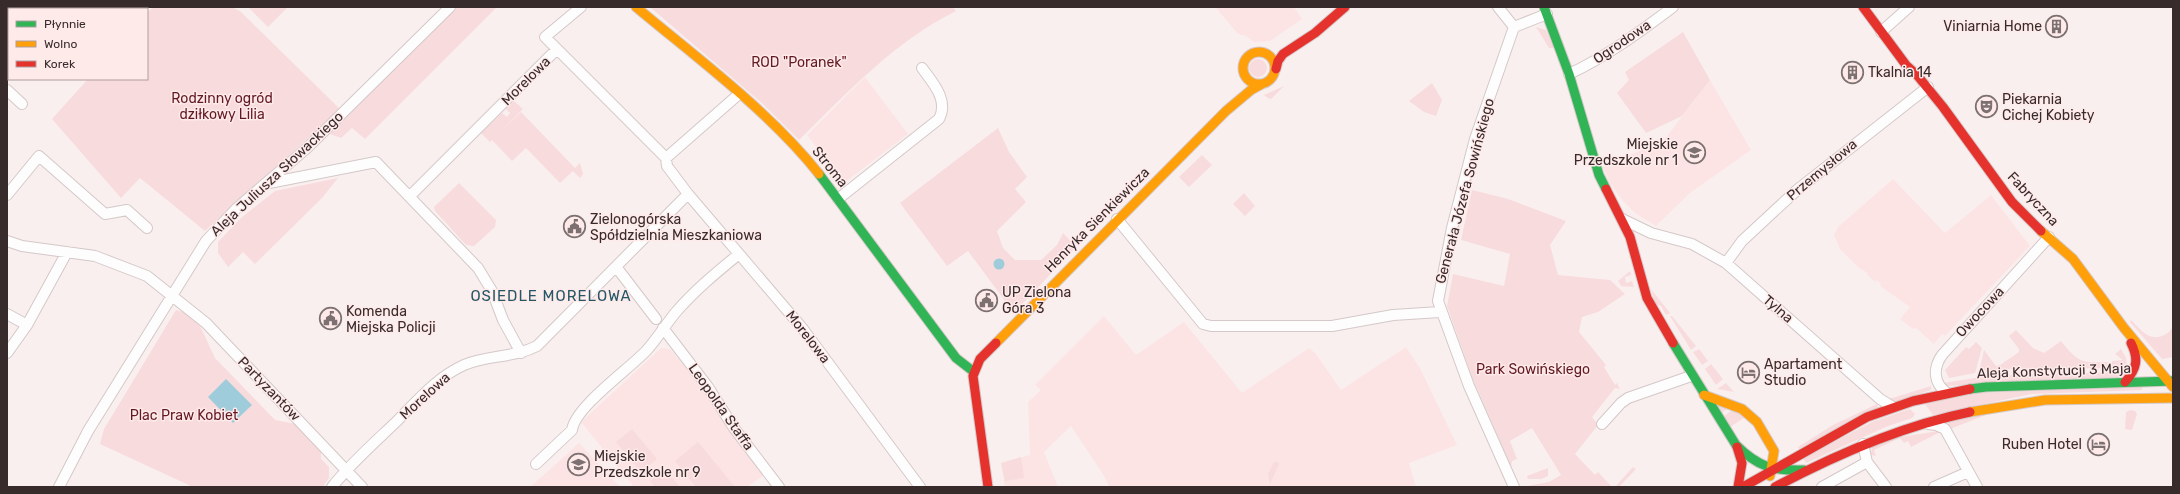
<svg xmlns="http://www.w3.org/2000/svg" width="2180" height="494" font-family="Rubik,sans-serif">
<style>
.built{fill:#fce4e4}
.green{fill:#f8dbdc}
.water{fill:#9fccda}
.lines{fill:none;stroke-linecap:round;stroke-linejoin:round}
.street-casing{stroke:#d4c8c8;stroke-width:12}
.fast-casing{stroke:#d4c8c8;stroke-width:11}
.slow-casing{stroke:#d4c8c8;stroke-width:11}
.jam-casing{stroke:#d4c8c8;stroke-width:11}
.street{stroke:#fefdfd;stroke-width:10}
.fast{stroke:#30b455;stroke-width:9}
.slow{stroke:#ff9f0a;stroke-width:9}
.jam{stroke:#e5322d;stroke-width:9}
.labels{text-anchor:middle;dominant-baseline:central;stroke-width:3;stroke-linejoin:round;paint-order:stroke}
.poi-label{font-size:14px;fill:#382b2b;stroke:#ffeaea;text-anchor:start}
.street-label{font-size:14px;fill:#382b2b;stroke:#ffeaea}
.park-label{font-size:14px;fill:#631923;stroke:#ffeaea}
.neighbourhood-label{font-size:15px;letter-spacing:1px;fill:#225765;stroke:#ffeaea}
</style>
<rect width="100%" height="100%" fill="#faefef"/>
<path class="built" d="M1215 7H1294L1302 19 1270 41 1254 42 1246 36 1238 34Z
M865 77 908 134 844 183 807 135Z
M1710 80 1751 150 1690 193 1656 226 1635 213 1623 201 1609 182 1603 167 1664 140Z
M1893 179 1945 233 1991 195 2030 246 1945 336 1942 334 1934 344 1916 328 1913 329 1900 319 1910 307 1880 286 1881 284 1877 280 1876 282 1867 275 1868 274 1866 272 1859 268 1840 249 1834 235 1838 227Z
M1104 316 1136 355 1184 322 1242 393 1309 348 1316 354 1341 390 1406 347 1421 370 1457 445 1409 463 1416 487H1109L1103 474 1071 426 1044 452 1058 487H1005L1001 463 1030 455 1028 402 1041 390 1035 385Z
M661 348 670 349 711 399 727 428 764 475 747 487H634L581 422Z
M579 443 620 487H530L558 462Z"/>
<path class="green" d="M153 7H232L240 11 340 109 205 231 140 178 121 198 52 119 88 79H147V13Z
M248 7H288L268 27Z
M457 7H497L365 139 352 128 341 138 327 133Z
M650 7H953L956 11C895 41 847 93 799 140L764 105Z
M1536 27 1546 30 1554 48H1549Z
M1683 32 1710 80 1682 116 1646 133 1617 93 1629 80 1625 72Z
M1249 68a9 9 0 1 1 18 0a9 9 0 1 1-18 0Z
M1432 83 1442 100 1436 116 1424 112 1409 101Z
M1284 86 1271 99 1268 98 1264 95Z
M514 101 523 109 498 134 521 112 575 168 580 163 583 174 580 178 573 171 560 183 526 148 512 161 492 140 490 142 481 133 502 113 507 117 510 113 506 109Z
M998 128 1009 152 1027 177 1015 189 1026 202 997 231 1003 248 1015 260H1041L1057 245 1063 233 1076 247 1014 313 968 251 947 266 900 203Z
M1202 155 1212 165 1189 187 1179 177Z
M1476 164 1451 263 1448 262 1472 165Z
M338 178 322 198 255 264 243 252 228 267 218 253V242L241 218 275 191Z
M459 183 496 220 495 227 474 246 466 245 435 211 434 207Z
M1472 190 1508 199 1566 221 1550 245 1558 275 1610 280 1625 294 1598 312 1582 317 1579 332 1606 365 1604 367 1615 385 1617 383 1620 389 1615 388 1592 417 1598 425 1575 454 1595 475 1598 472 1612 487H1521L1549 482 1561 475 1532 428 1510 441 1517 459 1512 461 1511 466 1472 377 1447 306 1453 274 1504 286 1510 254 1461 240Z
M1244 193 1255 206 1245 216 1233 204Z
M1630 271 1631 275 1625 277 1626 283 1632 281 1634 287 1620 286 1621 285 1618 281Z
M1651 289 1670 313 1666 315 1661 306 1655 304Z
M176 310 187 313 200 326 215 358 275 420 301 425 321 449V459L329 467V478L323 487H193L100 444 104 429Z
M1670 316H1672L1696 346 1691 350Z
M2131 320C2142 331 2150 343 2166 334 2169 333 2171 329 2173 327V357L2162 359 2130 322Z
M2016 330 2033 348 2044 353 2061 341C2078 362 2080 363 2108 362V366L2106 368 2002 369 1979 372 1984 350 1996 366 2000 365 2019 352V349L2009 336Z
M1976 342 1982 348 1975 373 1949 378 1945 370 1966 347 1969 349Z
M1699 349 1708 361 1702 365 1693 352Z
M2121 349 2126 358 2127 365 2112 367V361L2123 360 2115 354Z
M1711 364 1723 379 1716 385 1705 369Z
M2131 370 2120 377 1947 386 1944 383 1987 376 2119 372Z
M1726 383 1734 392 1717 389Z
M1931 386V390L1895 402 1889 399Z
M2142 387V390L2031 394 1933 415 1925 404 1977 393Z
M1713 403 1729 408 1722 412 1724 416 1734 409 1747 416 1730 427Z
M1879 403 1877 408 1799 449 1798 447 1833 425Z
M1910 409 1915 414 1912 418 1888 426 1806 463 1803 458 1872 422Z
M2131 410 2135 411 2137 414 2132 430 2125 429 2126 412Z
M1991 413 1950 429 1948 422Z
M632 429 657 459 641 472 616 442Z
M1938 431H1942L1911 447 1908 441 1904 443 1900 438 1874 450 1876 456 1871 455 1872 446 1895 438Z
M698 442 703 448 735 487H696L675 461Z
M1021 457 1024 478 1005 481 1001 463Z
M1274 462H1278L1279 464 1270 484 1268 474Z
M662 466 680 487H655L650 481 656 476 653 473Z
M1633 467 1636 469 1619 487H1615Z
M1548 468V476L1541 479H1528L1527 476Z"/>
<path class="water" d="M993.5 264a5.5 5.5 0 1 1 11 0a5.5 5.5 0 1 1-11 0Z
M226 379 252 405 233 423 208 397Z"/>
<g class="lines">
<defs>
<path id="street" d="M36 7 38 9
M581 7 545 37 666 158
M1498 7 1514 27 1547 14
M27 9 29 7
M1514 27 1475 139 1452 228 1438 301 1469 386 1514 487
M1881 32 1909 7
M7 33 9 30
M1569 74C1606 57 1641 31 1673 7
M7 90 22 104
M269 183 376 162 478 268 492 291 503 320 521 353
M688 194 803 329 920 487
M7 195 39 156 105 214 127 210 147 228
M410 196 556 50
M838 199 939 119C949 100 933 83 922 68
M1117 219 1203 324 1211 326H1332L1393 315 1440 312
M1622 219 1651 233 1692 244 1726 263 1880 399 1893 407
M7 241 22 246 95 256 147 276 206 323 362 487
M1726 263 1742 241 1797 190 1928 87
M617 268 656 319
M7 314 27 325
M663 328 708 387 734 428 779 487
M7 353 27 325 67 252
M1947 393C1933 383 1933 368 1942 355L2049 237
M1602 424 1621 403 1628 398 1691 376
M1928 424 1936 425 1945 429 1977 487
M1863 444 1867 462 1886 487
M536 464 572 430C575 407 629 369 646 351 657 339 666 324 676 312 695 290 717 272 739 254
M59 487 88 431 206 241 237 208 307 148 450 7
M332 487C351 463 374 443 396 422 417 401 437 377 464 365 487 355 514 358 537 346L688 194 667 166 666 158 739 94
M1822 487 1867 462
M1934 487 1968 472"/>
<path id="fast" d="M1544 7 1569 74 1599 175 1606 189
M819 174 956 358 974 372
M1673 343 1736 445C1758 467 1773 471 1804 470
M1970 389 1986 387 2173 381"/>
<path id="slow" d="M636 7C697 58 770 112 819 174
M1243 68a16 16 0 1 1 32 0a16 16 0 1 1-32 0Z
M2041 231 2073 259 2124 328 2173 387
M996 343 1226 111 1251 90 1262 84
M1704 395 1742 409 1757 422 1774 451 1770 476
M1970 412 2045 400 2173 398"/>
<path id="jam" d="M1863 7 1906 65 1917 75 1943 107 2012 202 2041 231
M1276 69 1278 61 1283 54 1315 33 1345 7
M1606 189 1630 237 1647 298 1673 343
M2125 382C2137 369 2139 359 2131 343
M1737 447 1742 463 1738 487
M988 487 973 376 980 359 996 343
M1743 487 1867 417 1913 401 1970 389
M1775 487C1837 454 1901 426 1970 412"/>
</defs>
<use href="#street" class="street-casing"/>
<use href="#fast" class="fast-casing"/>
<use href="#slow" class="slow-casing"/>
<use href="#jam" class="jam-casing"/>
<use href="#street" class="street"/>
<use href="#fast" class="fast"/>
<use href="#slow" class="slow"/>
<use href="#jam" class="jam"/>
</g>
<defs>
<symbol id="building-ring" viewBox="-11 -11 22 22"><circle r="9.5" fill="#ffeaea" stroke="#7c7070" stroke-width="1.5"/><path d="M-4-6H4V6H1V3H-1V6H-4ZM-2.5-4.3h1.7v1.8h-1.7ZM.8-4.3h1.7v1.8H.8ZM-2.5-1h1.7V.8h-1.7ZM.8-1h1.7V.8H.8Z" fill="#7c7070"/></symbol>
<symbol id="theatre-ring" viewBox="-11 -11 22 22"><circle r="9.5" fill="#ffeaea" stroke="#7c7070" stroke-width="1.5"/><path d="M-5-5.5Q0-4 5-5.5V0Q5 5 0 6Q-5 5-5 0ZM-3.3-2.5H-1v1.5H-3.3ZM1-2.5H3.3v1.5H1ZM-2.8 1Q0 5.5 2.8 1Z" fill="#7c7070"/></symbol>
<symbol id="school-ring" viewBox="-11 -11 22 22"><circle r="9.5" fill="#ffeaea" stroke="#7c7070" stroke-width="1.5"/><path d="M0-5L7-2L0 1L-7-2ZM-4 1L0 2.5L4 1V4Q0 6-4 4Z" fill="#7c7070"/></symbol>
<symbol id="civic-ring" viewBox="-11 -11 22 22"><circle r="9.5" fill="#ffeaea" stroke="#7c7070" stroke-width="1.5"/><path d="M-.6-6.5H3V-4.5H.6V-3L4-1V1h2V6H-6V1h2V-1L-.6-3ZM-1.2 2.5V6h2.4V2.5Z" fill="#7c7070"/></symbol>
<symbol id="hotel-ring" viewBox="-11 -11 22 22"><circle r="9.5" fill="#ffeaea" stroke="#7c7070" stroke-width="1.5"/><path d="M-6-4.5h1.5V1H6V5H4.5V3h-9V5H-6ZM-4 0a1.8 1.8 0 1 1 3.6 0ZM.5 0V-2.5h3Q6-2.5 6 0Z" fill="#7c7070"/></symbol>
</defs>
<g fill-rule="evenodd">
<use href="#building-ring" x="2044" y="14" width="25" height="25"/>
<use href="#building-ring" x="1840" y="60" width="25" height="25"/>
<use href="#theatre-ring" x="1974" y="94" width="25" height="25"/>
<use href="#school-ring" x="1682" y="140" width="25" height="25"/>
<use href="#civic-ring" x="562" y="214" width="25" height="25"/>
<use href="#civic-ring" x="974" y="288" width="25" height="25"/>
<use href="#civic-ring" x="318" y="306" width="25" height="25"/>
<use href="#hotel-ring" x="1736" y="360" width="25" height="25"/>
<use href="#hotel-ring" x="2086" y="432" width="25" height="25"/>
<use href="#school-ring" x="566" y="452" width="25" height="25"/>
</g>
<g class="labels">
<g class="poi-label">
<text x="2042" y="26" text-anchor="end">Viniarnia Home</text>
<text x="1868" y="72">Tkalnia 14</text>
<text x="2002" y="99">Piekarnia<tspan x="2002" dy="16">Cichej Kobiety</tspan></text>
<text x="1678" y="144" text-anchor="end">Miejskie<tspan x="1678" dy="16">Przedszkole nr 1</tspan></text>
<text x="590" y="219">Zielonogórska<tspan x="590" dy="16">Spółdzielnia Mieszkaniowa</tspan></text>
<text x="1002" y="292">UP Zielona<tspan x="1002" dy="16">Góra 3</tspan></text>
<text x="346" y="311">Komenda<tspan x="346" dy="16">Miejska Policji</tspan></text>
<text x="1764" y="364">Apartament<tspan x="1764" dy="16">Studio</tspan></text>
<text x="2082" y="444" text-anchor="end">Ruben Hotel</text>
<text x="594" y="456">Miejskie<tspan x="594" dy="16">Przedszkole nr 9</tspan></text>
</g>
<g class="street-label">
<text transform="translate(1622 42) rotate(-34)">Ogrodowa</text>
<text transform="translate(526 81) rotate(-45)">Morelowa</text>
<text transform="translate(830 167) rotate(51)">Stroma</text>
<text transform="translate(1822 170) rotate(-40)">Przemysłowa</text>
<text transform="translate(277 174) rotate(-43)">Aleja Juliusza Słowackiego</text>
<text transform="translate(1465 191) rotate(-75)">Generała Józefa Sowińskiego</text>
<text transform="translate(2033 199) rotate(47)">Fabryczna</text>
<text transform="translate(1097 220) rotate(-45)">Henryka Sienkiewicza</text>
<text transform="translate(1778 309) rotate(41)">Tylna</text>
<text transform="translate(1980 312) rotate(-47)">Owocowa</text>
<text transform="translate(808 337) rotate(52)">Morelowa</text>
<text transform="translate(2054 371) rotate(-2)">Aleja Konstytucji 3 Maja</text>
<text transform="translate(269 389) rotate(46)">Partyzantów</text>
<text transform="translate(425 396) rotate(-42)">Morelowa</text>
<text transform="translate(721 407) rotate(55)">Leopolda Staffa</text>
</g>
<g class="park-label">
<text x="799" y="62">ROD "Poranek"</text>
<text x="222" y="98">Rodzinny ogród<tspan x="222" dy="16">dziłkowy Lilia</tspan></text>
<text x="1533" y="369">Park Sowińskiego</text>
<text x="184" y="415">Plac Praw Kobiet</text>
</g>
<g class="neighbourhood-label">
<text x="551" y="296">OSIEDLE MORELOWA</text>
</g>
</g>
<rect width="2180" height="494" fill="none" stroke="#382b2b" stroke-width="16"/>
<rect x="8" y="8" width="140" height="72" fill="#ffeaea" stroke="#af9e9e"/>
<rect x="16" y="21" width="20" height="6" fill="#30b455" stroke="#af9e9e"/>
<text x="44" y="28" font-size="12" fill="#382b2b">Płynnie</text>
<rect x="16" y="41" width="20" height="6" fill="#ff9f0a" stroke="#af9e9e"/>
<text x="44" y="48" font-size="12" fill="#382b2b">Wolno</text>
<rect x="16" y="61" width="20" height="6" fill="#e5322d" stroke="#af9e9e"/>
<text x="44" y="68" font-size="12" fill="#382b2b">Korek</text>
</svg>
